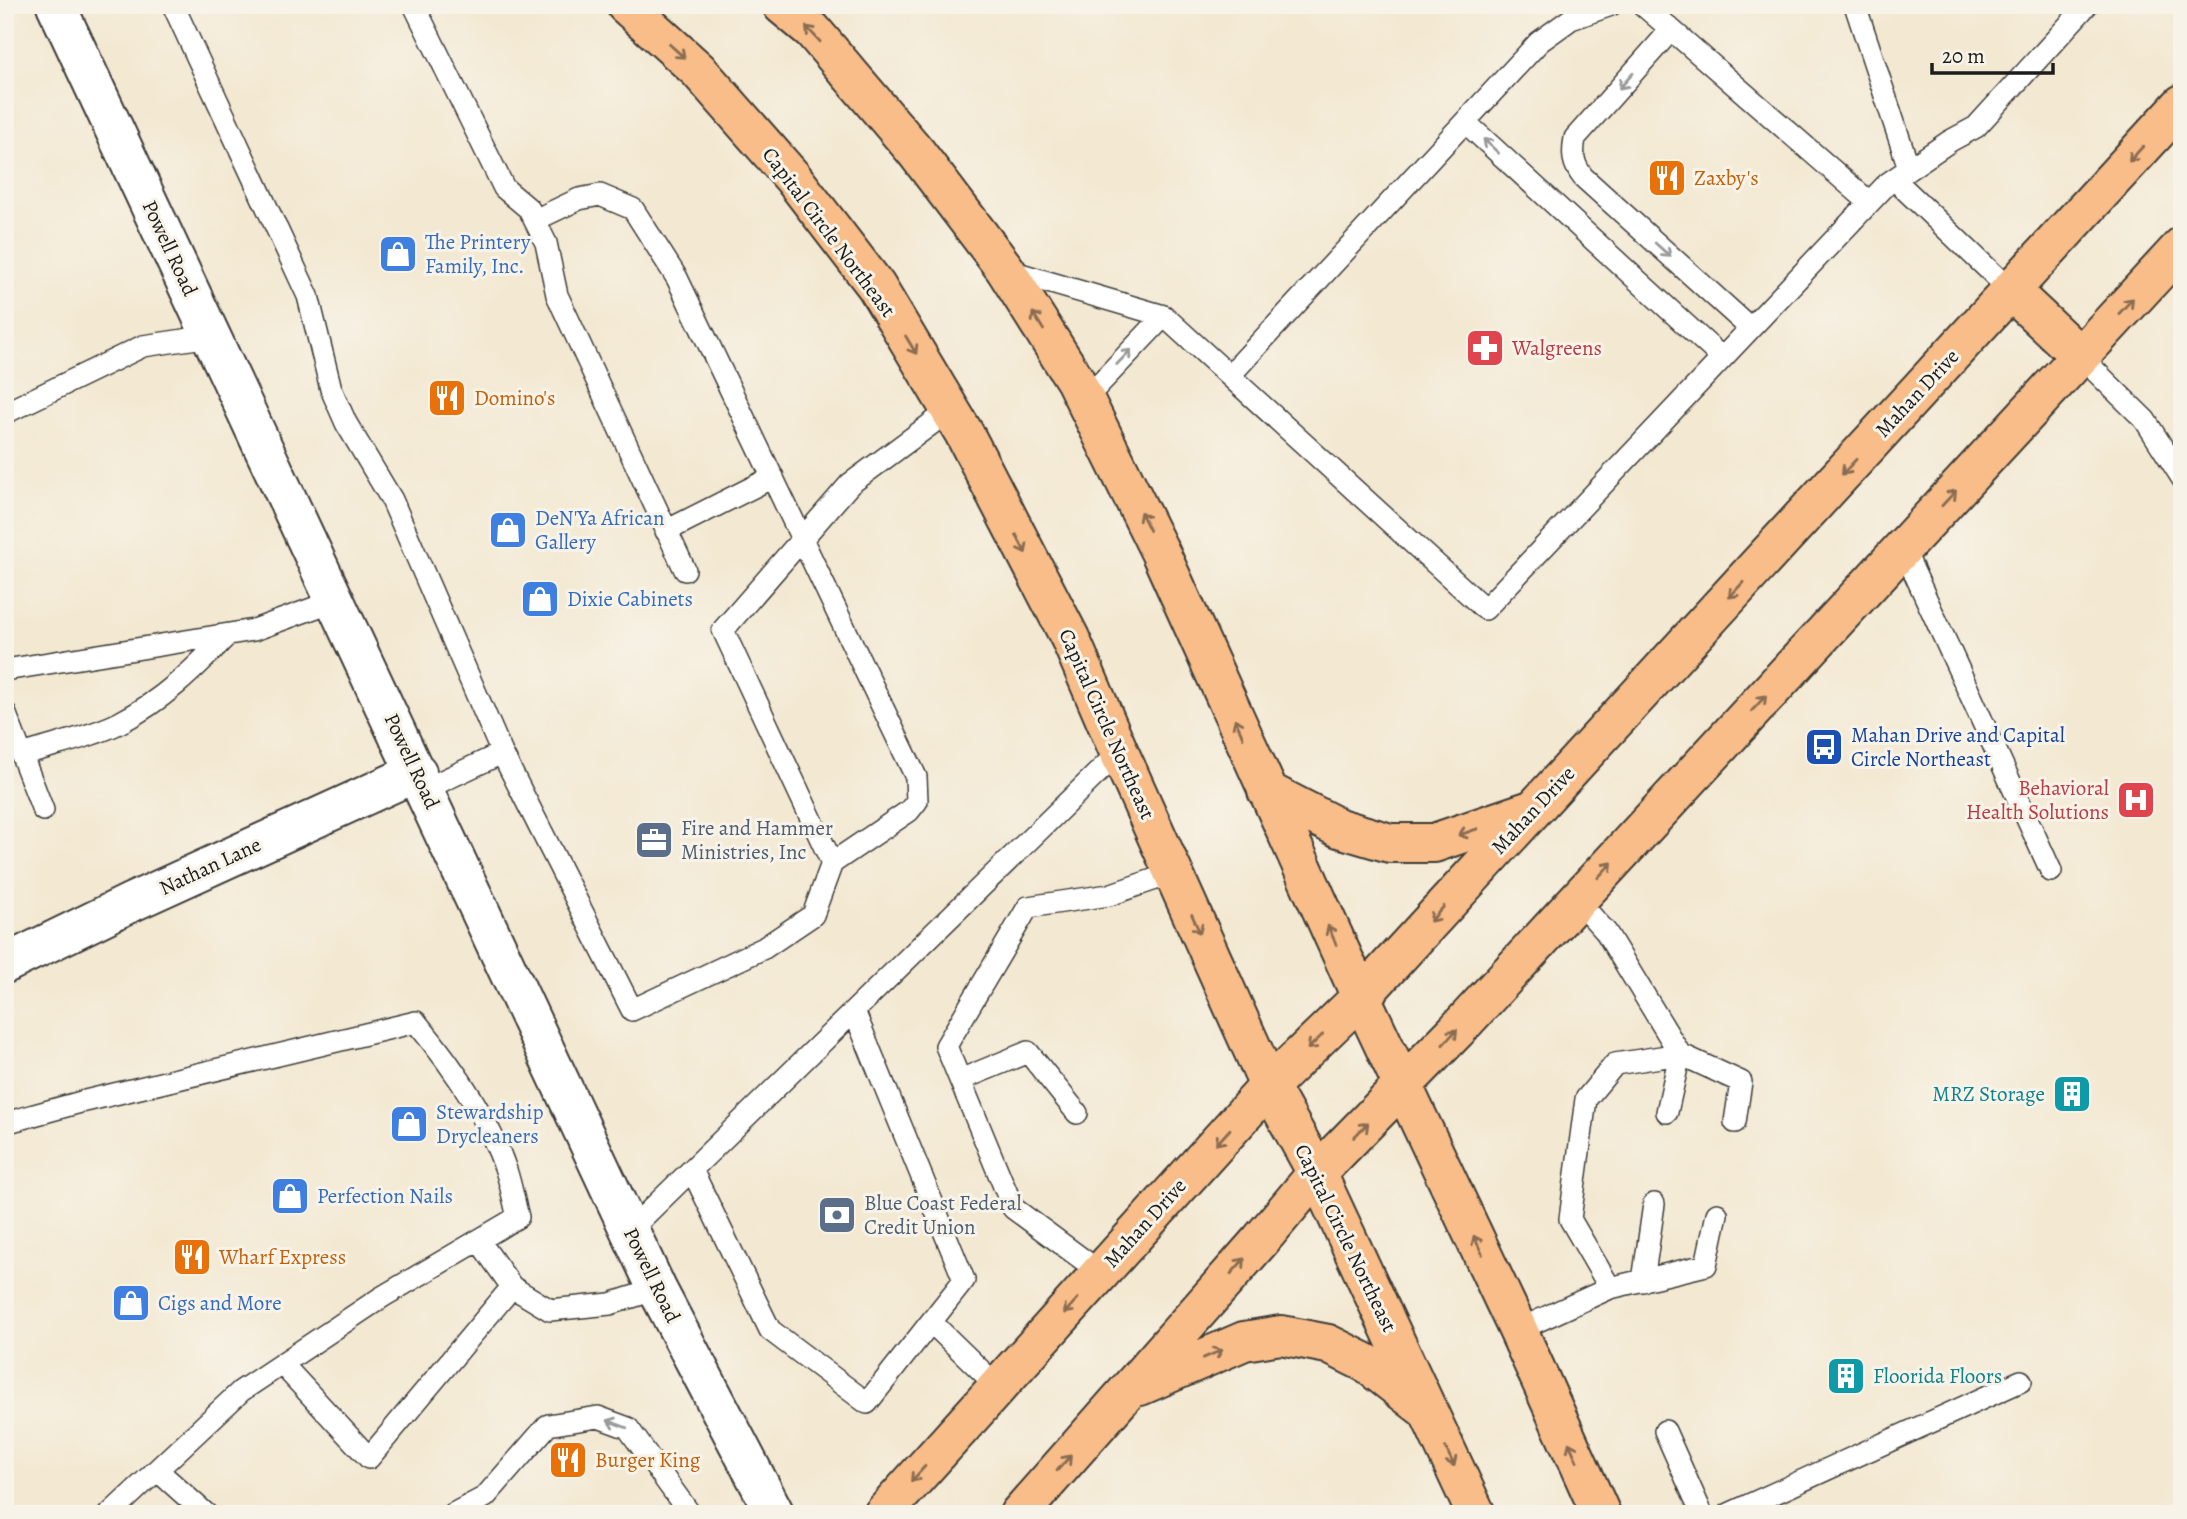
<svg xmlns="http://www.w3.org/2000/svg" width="2187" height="1519" font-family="Alegreya,serif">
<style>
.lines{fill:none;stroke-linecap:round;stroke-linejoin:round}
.service-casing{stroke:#3c3b37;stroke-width:24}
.minor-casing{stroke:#3c3b37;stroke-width:42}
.primary-casing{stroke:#3c3b37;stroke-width:42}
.service{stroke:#fff;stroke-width:21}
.minor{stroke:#fff;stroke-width:38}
.primary{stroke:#f8bd88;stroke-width:38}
.oneway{stroke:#8a6c52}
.oneway2{stroke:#999}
.labels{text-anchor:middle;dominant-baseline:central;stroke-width:6;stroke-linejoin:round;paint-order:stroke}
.food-label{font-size:21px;fill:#c56008;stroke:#f7f3e8;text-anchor:start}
.street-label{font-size:21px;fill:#1c1c1c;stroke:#f7f3e8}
.shop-label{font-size:21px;fill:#366cbe;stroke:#f7f3e8;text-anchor:start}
.health-label{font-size:21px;fill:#be3a42;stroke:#f7f3e8;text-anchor:start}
.transit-label{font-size:21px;fill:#164399;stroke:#f7f3e8;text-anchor:start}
.service-label{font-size:21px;fill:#4e5e75;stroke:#f7f3e8;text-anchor:start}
.culture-label{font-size:21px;fill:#0d838f;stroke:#f7f3e8;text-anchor:end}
</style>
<rect width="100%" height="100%" fill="#f7f3e8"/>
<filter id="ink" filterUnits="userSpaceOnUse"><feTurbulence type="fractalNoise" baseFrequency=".0143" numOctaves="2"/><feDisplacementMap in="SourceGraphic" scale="14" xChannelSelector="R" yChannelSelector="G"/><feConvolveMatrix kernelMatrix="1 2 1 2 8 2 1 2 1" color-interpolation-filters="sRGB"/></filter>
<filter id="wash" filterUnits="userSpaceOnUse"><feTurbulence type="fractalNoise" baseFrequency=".00686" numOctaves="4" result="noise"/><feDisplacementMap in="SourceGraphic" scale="28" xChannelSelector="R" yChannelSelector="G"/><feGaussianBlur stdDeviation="1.57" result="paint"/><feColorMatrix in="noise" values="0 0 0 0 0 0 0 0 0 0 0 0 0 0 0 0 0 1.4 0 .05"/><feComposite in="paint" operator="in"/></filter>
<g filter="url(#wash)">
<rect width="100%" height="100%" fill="#f3e8d1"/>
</g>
<g filter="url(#ink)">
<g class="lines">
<defs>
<path id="service" d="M173 5 308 296 331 389 346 423 392 500 502 753 632 1010 764 948 813 915 832 863 909 811 917 801 916 777 677 278 633 209 600 195 579 199 535 220
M414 5 504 188 529 209 546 243 557 295 685 570
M1643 5 1869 202
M1855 5 1909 168
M1671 30 1575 138C1572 155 1573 164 1583 177L1750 328
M1465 122 1722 358
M1894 179 2011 291
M1007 270 1164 316 1485 609 1887 184 1950 141 1976 127 2087 5
M2080 356 2145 420 2182 478
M1230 375 1539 42 1571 19 1611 5
M1085 399 1164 316
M5 413 143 346 211 336
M666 531 773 477
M1903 548 2051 871
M5 670 254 630 336 600
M5 712 43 810
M22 755C53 745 91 737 119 723 162 701 195 669 227 635
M425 789 502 753
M832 863 723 630 850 484 950 410
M1577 900 1606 932 1680 1054 1615 1064 1586 1099 1570 1219 1610 1288
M960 1080 1028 1052 1077 1113
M1667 1112 1680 1054 1741 1082 1735 1122
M5 1123 81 1102 416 1022C451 1064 488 1117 506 1170 511 1185 514 1202 518 1217L382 1297 241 1391 110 1514
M692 1170 770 1330 867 1403 964 1280 854 1011
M630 1230 1119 752
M480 1242 512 1287 550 1310 610 1304 657 1289
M1101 1273 1013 1208 946 1046 1028 907 1109 895 1173 873
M1643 1281 1654 1204
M931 1322 998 1387
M1518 1330 1610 1288 1706 1265 1717 1214
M282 1364 369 1458 512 1287
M1665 1431 1702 1514
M157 1470 206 1514
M453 1514 485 1497 548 1425 598 1417 628 1428 690 1514
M1729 1514 2021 1381"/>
<path id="minor" d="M56 5 657 1289 775 1514
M5 964 130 903 417 772"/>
<path id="primary" d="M626 5 698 70 793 178 876 286 964 433 1070 638 1119 752 1269 1086 1317 1173 1476 1514
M782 5 812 30 916 152 1005 269 1075 380 1160 552 1361 997 1518 1330 1601 1514
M2011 291 2080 356
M1267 791 1339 828 1390 843H1434L1531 810
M1140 1386 1244 1341 1281 1335 1328 1344 1366 1363 1424 1408
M883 1514 1269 1086 1361 997 2182 104
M1019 1514 1260 1241 1317 1173 1456 1031 2182 246"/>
</defs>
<use href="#service" class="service-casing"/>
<use href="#minor" class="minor-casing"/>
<use href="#primary" class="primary-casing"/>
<use href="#service" class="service"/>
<use href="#minor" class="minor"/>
<use href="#primary" class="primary"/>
</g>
<defs><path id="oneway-shaft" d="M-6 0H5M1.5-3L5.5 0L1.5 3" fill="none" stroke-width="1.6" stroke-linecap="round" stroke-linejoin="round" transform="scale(1.75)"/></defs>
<g class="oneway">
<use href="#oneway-shaft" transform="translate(813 34) rotate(-133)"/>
<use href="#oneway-shaft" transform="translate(677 51) rotate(42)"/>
<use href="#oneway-shaft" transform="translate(2136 154) rotate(132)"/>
<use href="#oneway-shaft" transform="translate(2126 306) rotate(-47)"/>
<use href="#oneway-shaft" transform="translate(1038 321) rotate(-122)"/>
<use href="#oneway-shaft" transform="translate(911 345) rotate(59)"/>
<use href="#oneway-shaft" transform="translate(1849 467) rotate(133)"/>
<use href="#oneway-shaft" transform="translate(1949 498) rotate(-47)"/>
<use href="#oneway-shaft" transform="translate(1145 521) rotate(-116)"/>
<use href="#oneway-shaft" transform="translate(1021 544) rotate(63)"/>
<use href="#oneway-shaft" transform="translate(1736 590) rotate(133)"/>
<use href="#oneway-shaft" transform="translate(1759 703) rotate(-47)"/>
<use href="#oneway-shaft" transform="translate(1239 728) rotate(-114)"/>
<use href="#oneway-shaft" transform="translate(1468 832) rotate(161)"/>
<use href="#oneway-shaft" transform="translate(1605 870) rotate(-47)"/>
<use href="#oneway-shaft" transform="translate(1437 914) rotate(132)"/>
<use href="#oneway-shaft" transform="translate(1196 924) rotate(66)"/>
<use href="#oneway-shaft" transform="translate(1332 935) rotate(-114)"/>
<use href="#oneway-shaft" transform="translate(1450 1037) rotate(-47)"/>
<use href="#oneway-shaft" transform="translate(1315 1042) rotate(136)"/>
<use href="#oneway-shaft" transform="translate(1361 1130) rotate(-45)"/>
<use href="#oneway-shaft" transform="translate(1223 1137) rotate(132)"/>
<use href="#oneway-shaft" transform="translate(1478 1245) rotate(-115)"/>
<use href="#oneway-shaft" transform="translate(1238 1266) rotate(-48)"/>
<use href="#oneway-shaft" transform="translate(1071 1306) rotate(132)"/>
<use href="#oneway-shaft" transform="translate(1213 1354) rotate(-23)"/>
<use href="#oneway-shaft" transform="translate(1573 1452) rotate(-114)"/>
<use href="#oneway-shaft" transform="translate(1450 1457) rotate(65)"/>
<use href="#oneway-shaft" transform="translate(1064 1463) rotate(-48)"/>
<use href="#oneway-shaft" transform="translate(918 1474) rotate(132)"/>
</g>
<g class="oneway2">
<use href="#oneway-shaft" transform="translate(1626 81) rotate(132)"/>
<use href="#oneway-shaft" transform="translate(1491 146) rotate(-137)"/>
<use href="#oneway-shaft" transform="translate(1663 250) rotate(42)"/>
<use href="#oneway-shaft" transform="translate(1124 357) rotate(-46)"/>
<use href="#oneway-shaft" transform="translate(617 1424) rotate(-159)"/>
</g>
</g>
<defs>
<symbol id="restaurant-square" viewBox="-11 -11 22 22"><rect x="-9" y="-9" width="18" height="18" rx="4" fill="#e8710a" stroke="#f7f3e8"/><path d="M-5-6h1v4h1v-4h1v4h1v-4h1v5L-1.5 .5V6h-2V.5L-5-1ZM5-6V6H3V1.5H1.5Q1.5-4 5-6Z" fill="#fff"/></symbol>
<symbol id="shop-square" viewBox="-11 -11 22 22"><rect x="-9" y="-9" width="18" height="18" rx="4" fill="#3f7fe0" stroke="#f7f3e8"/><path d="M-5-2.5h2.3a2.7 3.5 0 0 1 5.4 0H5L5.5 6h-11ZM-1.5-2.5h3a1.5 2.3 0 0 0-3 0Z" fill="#fff"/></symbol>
<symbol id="pharmacy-square" viewBox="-11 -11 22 22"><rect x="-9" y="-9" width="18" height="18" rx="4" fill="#e0444e" stroke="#f7f3e8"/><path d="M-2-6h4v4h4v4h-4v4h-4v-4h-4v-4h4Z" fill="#fff"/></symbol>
<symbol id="bus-square" viewBox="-11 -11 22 22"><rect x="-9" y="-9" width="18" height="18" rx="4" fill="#1a4fb4" stroke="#f7f3e8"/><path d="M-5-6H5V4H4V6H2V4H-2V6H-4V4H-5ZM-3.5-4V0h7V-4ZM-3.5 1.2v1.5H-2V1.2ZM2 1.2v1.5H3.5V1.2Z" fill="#fff"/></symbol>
<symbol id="hospital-square" viewBox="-11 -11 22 22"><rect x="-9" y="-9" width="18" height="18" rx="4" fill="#e0444e" stroke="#f7f3e8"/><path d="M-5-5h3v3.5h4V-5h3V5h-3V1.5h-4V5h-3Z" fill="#fff"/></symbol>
<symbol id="office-square" viewBox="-11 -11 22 22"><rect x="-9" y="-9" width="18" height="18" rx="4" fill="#5c6f8a" stroke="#f7f3e8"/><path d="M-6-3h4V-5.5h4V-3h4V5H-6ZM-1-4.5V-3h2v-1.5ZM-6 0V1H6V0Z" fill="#fff"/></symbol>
<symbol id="building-square" viewBox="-11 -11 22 22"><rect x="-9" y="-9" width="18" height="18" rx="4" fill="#0f9aa8" stroke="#f7f3e8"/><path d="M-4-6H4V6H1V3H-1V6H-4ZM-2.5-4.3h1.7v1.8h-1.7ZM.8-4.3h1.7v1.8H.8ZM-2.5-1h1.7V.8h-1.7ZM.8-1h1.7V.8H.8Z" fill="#fff"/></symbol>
<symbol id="bank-square" viewBox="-11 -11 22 22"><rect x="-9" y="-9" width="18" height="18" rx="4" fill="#5c6f8a" stroke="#f7f3e8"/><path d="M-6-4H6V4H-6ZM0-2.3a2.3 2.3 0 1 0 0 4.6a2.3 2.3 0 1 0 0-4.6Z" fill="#fff"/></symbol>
</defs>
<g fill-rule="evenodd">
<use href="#restaurant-square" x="1645" y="156" width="44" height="44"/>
<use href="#shop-square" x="376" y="232" width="44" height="44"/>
<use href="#pharmacy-square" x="1463" y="326" width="44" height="44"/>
<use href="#restaurant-square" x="425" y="376" width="44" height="44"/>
<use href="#shop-square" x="486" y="508" width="44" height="44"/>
<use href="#shop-square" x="518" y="577" width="44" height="44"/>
<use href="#bus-square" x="1802" y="725" width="44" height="44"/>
<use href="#hospital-square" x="2114" y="778" width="44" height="44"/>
<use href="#office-square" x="632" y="818" width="44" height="44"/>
<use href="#building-square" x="2050" y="1072" width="44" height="44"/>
<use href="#shop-square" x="387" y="1102" width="44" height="44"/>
<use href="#shop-square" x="268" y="1174" width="44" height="44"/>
<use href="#bank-square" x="815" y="1193" width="44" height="44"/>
<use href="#restaurant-square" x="170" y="1235" width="44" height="44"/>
<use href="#shop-square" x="109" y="1281" width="44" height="44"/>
<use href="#building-square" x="1824" y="1354" width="44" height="44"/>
<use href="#restaurant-square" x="546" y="1438" width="44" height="44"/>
</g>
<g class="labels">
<g class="food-label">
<text x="1694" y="178">Zaxby's</text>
<text x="474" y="398">Domino's</text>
<text x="219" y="1257">Wharf Express</text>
<text x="595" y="1460">Burger King</text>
</g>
<g class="street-label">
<text transform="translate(829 232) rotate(53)">Capital Circle Northeast</text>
<text transform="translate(170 248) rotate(65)">Powell Road</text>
<text transform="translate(1917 393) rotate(-47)">Mahan Drive</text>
<text transform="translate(1107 724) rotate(66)">Capital Circle Northeast</text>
<text transform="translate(412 761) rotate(65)">Powell Road</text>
<text transform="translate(1533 810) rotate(-47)">Mahan Drive</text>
<text transform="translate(210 866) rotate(-25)">Nathan Lane</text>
<text transform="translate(1145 1223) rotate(-48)">Mahan Drive</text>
<text transform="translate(1346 1238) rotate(64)">Capital Circle Northeast</text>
<text transform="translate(652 1275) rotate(64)">Powell Road</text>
</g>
<g class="shop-label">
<text x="425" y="242">The Printery<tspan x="425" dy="24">Family, Inc.</tspan></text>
<text x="535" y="518">DeN'Ya African<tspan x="535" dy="24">Gallery</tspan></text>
<text x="567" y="599">Dixie Cabinets</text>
<text x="436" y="1112">Stewardship<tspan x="436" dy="24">Drycleaners</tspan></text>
<text x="317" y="1196">Perfection Nails</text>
<text x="158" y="1303">Cigs and More</text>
</g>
<g class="health-label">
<text x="1512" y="348">Walgreens</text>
<text x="2109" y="788" text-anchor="end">Behavioral<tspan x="2109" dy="24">Health Solutions</tspan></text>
</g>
<g class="transit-label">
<text x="1851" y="735">Mahan Drive and Capital<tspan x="1851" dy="24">Circle Northeast</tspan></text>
</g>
<g class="service-label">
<text x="681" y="828">Fire and Hammer<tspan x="681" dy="24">Ministries, Inc</tspan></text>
<text x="864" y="1203">Blue Coast Federal<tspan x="864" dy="24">Credit Union</tspan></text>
</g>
<g class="culture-label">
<text x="2045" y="1094">MRZ Storage</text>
<text x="1873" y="1376" text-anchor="start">Floorida Floors</text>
</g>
</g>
<rect width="2187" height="1519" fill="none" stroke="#f7f3e8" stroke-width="28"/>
<path d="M1932 63v10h121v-10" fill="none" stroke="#1c1c1c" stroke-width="3.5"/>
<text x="1942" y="63" font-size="21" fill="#1c1c1c" stroke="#f7f3e8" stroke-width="5" paint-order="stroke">20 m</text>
</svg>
